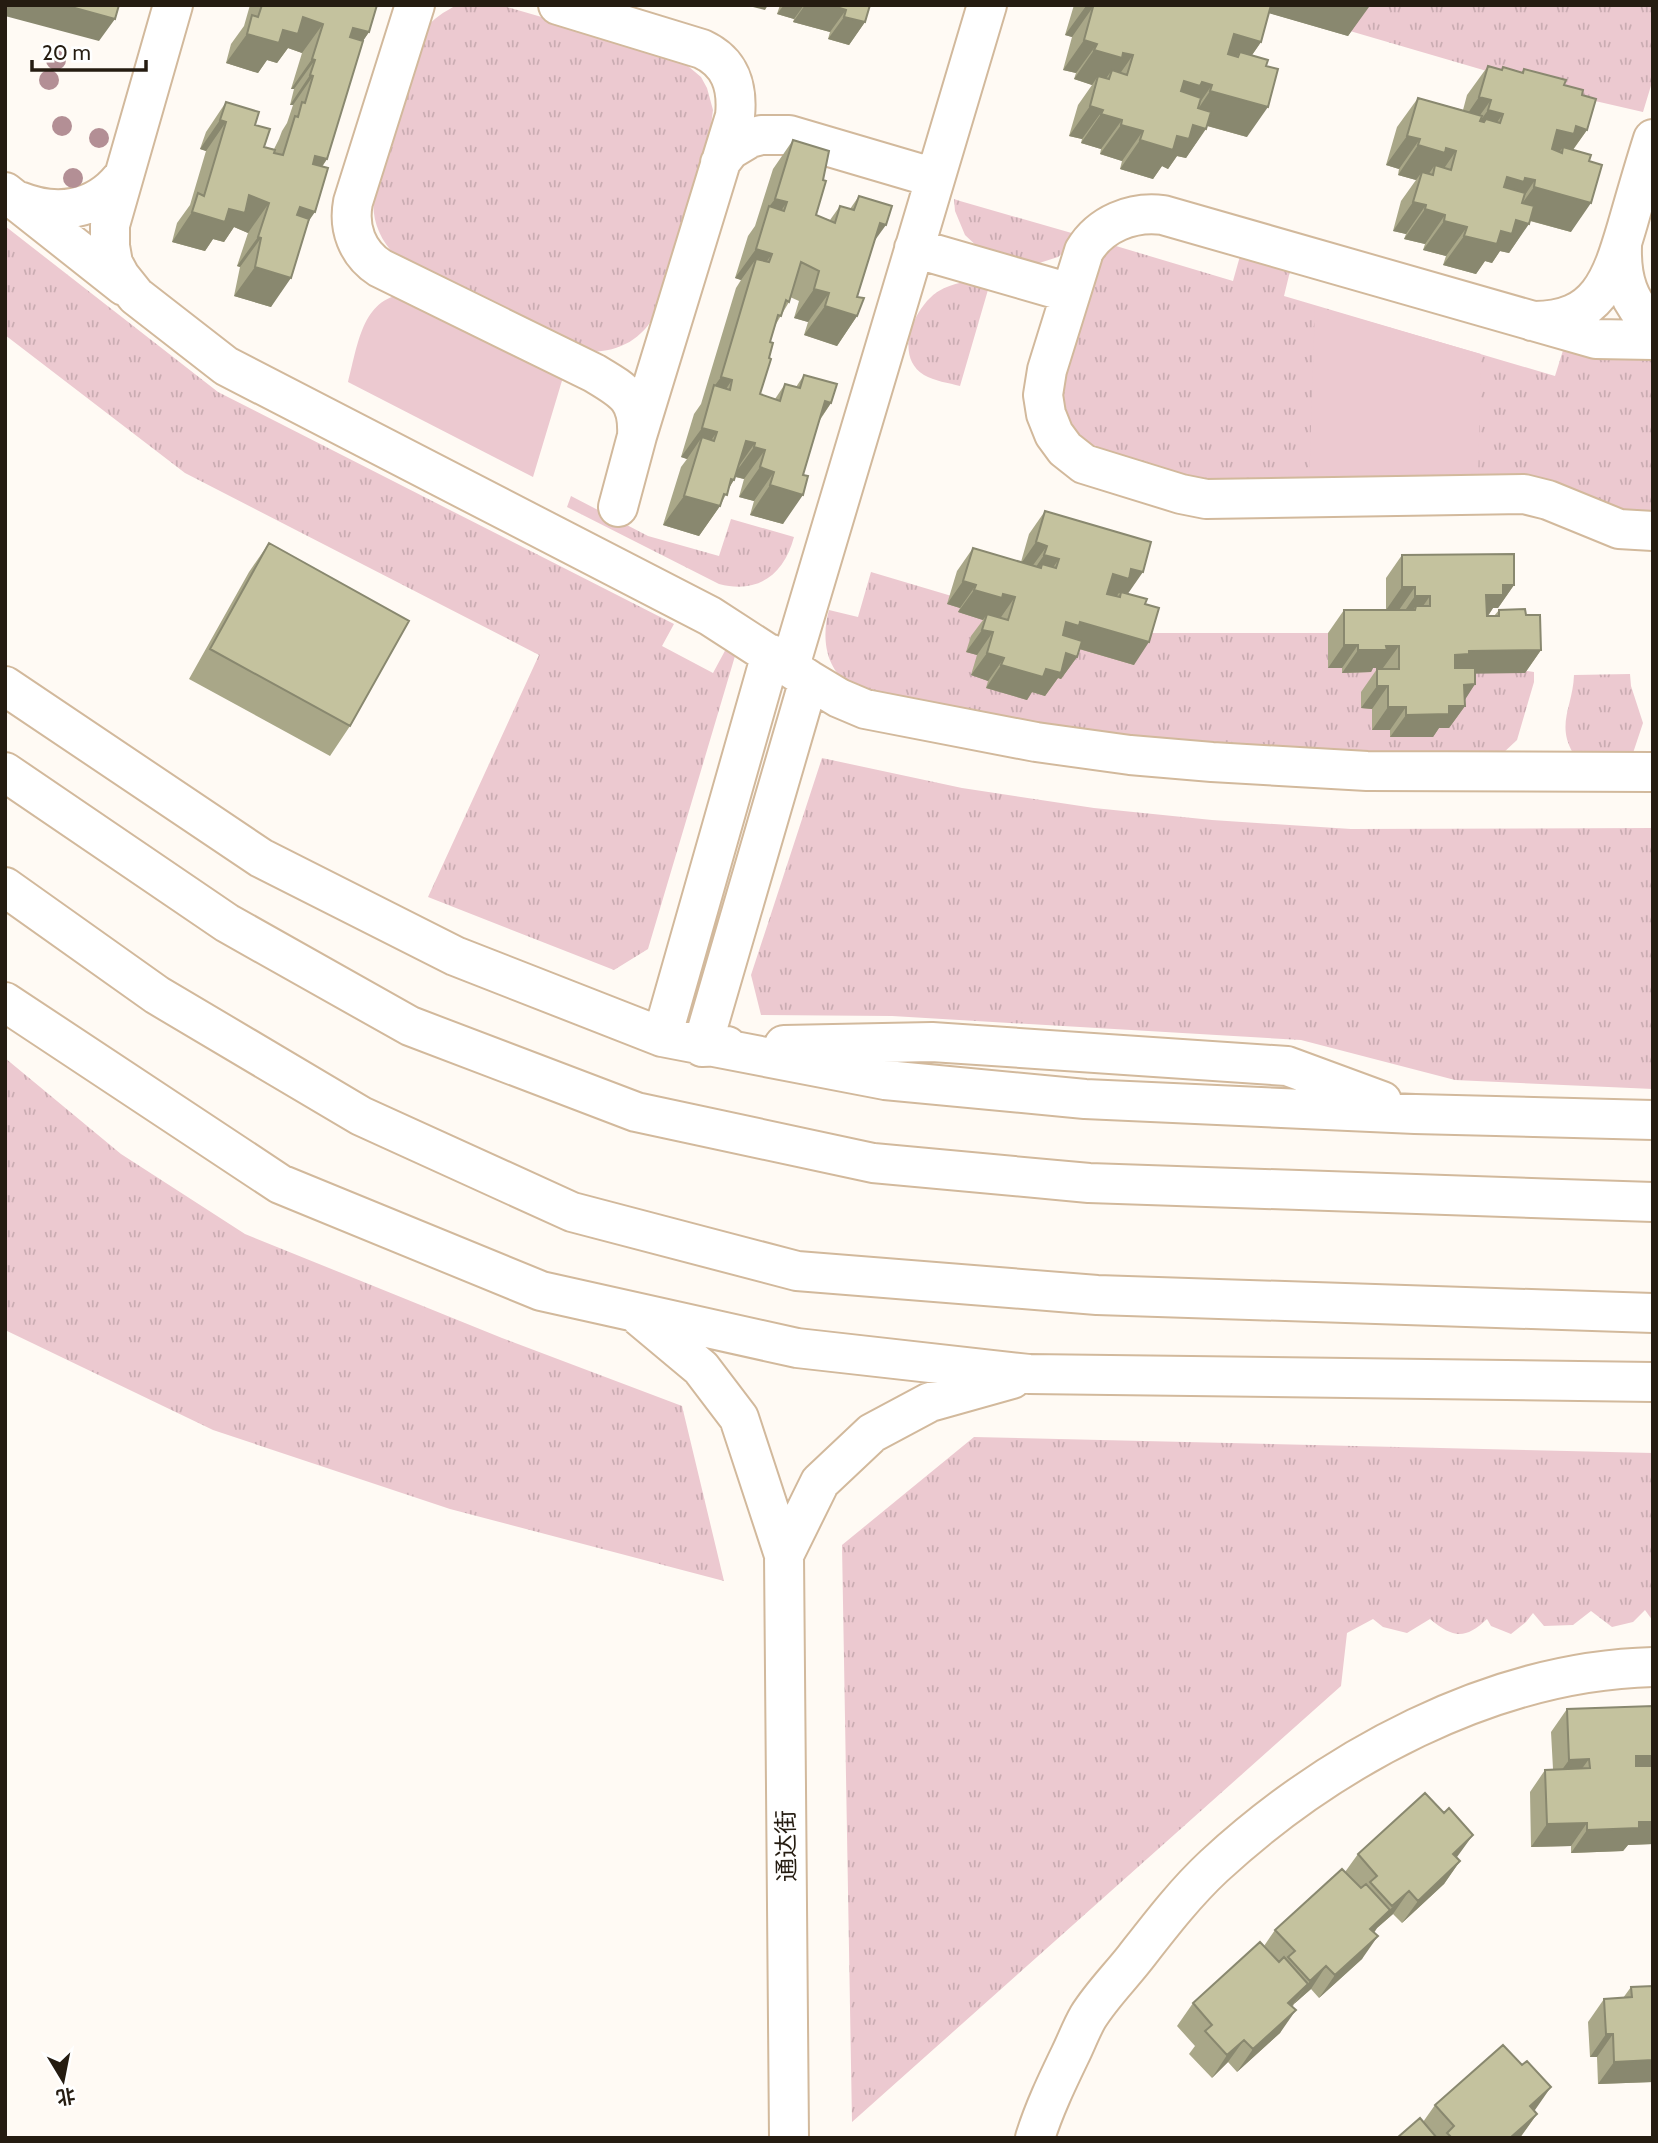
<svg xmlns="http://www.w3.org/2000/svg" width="1658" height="2143" font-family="Cabin,'Noto Sans SC',sans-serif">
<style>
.grass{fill:url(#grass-tufts)}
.park{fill:#ecc9d0}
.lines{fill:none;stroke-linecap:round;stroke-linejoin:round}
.minor-casing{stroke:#d2b99c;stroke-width:42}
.highway-casing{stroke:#d2b99c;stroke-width:42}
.minor{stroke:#fff;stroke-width:38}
.highway{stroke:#fff;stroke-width:38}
.tree{fill:#b38f95}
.wall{fill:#a9a788}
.shaded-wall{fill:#89886f}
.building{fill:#c4c29e;stroke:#89886f;stroke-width:2}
.labels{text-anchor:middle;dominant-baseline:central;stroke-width:7;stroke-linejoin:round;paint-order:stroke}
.street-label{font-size:24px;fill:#251c11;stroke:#fff}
</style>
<defs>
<pattern id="grass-tufts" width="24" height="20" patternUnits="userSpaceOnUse" patternTransform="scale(1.75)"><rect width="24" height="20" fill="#ecc9d0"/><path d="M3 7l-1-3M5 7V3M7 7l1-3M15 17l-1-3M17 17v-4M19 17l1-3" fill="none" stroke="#caacb2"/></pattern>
</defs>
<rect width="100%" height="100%" fill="#fffaf4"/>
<path class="grass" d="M457 5H500L676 56 701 77 707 88 713 110 710 133 656 313C642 339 621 351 591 352L396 256C379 239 371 218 374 195L425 30C433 18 444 12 457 5Z
M1357 5H1653V79L1643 112 1569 95 1350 31Z
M954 199 960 201 1082 236 1058 257 1033 265 983 252 965 235 955 211Z
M5 226 218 392 674 624 662 646 713 673 727 647 735 656 648 949 614 970 428 897 539 655 185 473 5 335Z
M1106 243 1233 281 1242 249 1292 263 1284 296 1555 376 1565 344 1653 351V520L1207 487 1085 452 1055 396Z
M973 281 990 283 960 386C949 383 934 381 924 375 896 358 911 317 929 299 940 287 958 282 973 281Z
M571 496 648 536 719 556 731 519 794 537C784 575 758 594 719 584L567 507Z
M871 572 1137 651 1143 633H1328V641L1534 672V682L1517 740 1502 754C1407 754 1311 755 1216 747 1132 739 1048 726 965 711 929 705 878 702 847 682 824 666 822 634 829 610L858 617Z
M1630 674 1631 686 1643 723 1633 753H1573C1556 724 1573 706 1574 675Z
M822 758 962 788 1094 808 1212 820 1351 829 1653 828V1089L1455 1080 1301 1040 892 1016 761 1015 751 975Z
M5 1058 121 1154 245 1234 502 1338 682 1406 724 1581 450 1509 213 1430 5 1330Z
M974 1437 1653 1453V1621L1645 1610 1633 1622 1612 1627 1591 1611 1573 1625 1544 1626 1533 1613 1526 1622 1511 1634 1491 1626 1487 1619C1465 1640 1453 1638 1430 1619L1407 1633 1383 1627 1373 1619 1347 1633 1341 1686 852 2122 842 1545Z"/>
<path class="park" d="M400 295 564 374 533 477 348 382C357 350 361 301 400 295Z
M1315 306 1481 354 1478 483 1309 486Z"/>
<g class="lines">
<defs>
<path id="minor" d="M173 5 110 225V246L113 263 120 276 136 296 226 366 710 616 809 680 839 698 865 709 1036 742 1130 755 1212 762 1367 771 1653 772
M415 5 353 202C348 228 357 253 380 268L594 373C624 391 639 398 637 436
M558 5 702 49C730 62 738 86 735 116L637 436 618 507
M720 163 730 150 750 138 761 135H789L935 178
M5 192 124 286
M19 201C56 216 95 211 121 179
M1622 246C1621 278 1628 303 1653 325
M914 248 1070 293
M1532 321C1600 322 1612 277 1628 223 1636 195 1644 167 1653 139
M1653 340 1596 339 1163 215C1132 211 1100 224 1084 251L1047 370 1043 395 1046 414 1054 434 1065 449 1084 464 1181 494 1206 499 1524 494 1548 500 1619 529 1653 531
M790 666 987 5
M5 686 261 858 455 956 662 1037 885 1080 1085 1099 1415 1114 1653 1120
M5 1002 280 1184 541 1291 797 1348 1029 1374 1653 1382
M662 1037 771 654
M784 1045 932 1042 1287 1066 1382 1101
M727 1046 702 1047 809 680
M640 1317 701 1368 739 1418 784 1555 820 1482 872 1433 930 1402 1012 1379
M784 1555 789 2138
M1035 2138C1044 2109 1057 2082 1070 2055 1076 2043 1081 2029 1088 2017 1101 1996 1119 1978 1134 1959 1159 1927 1184 1894 1214 1866 1330 1759 1491 1671 1653 1667"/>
<path id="highway" d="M5 772 227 923 410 1026 636 1112 873 1163 1089 1183 1653 1202
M5 887 157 995 361 1116 572 1212 797 1271 1097 1295 1653 1313"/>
</defs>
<use href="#minor" class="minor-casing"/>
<use href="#highway" class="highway-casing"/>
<use href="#minor" class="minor"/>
<use href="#highway" class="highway"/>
</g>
<g class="tree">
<circle cx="56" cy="60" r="10"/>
<circle cx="49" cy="80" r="10"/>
<circle cx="62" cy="126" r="10"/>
<circle cx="99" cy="138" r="10"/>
<circle cx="73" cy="178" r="10"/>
</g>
<path class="wall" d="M250 5H377L369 32 362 42 327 159 322 167 309 221 271 307 234 296 240 267 237 266 248 233 234 227 224 242 213 239 205 251 172 242 177 223 190 205 206 151 200 149 206 132 226 102 255 125 264 147 274 149 279 139 282 131 287 123 293 105H290L294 89H291L302 53 288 48 277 63 267 60 258 73 226 63 231 44 244 26Z
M780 5H870L865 22 849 45 828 39 830 32 793 22 794 19 777 14Z
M1074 5H1369L1348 36 1269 13 1261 42 1252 55 1247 137 1207 126 1186 158 1177 156 1168 169 1162 166 1153 179 1120 169 1122 161 1100 154 1101 149 1081 143 1082 139 1069 136 1078 105 1092 85 1074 79 1076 73 1063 70 1072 37 1065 35Z
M1488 66 1501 70 1503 67 1521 73 1524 69 1564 85 1582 95 1587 130 1573 150 1571 232 1530 221 1509 253 1500 251 1492 263 1485 261 1476 274 1443 265 1446 256 1423 250 1425 244 1404 239 1406 234 1393 231 1401 201 1416 180 1398 175 1399 169 1386 165 1397 127 1418 98 1463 110 1467 95Z
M793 140 816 215 830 220 840 206 850 209 859 196 874 242 857 297V316L837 346 804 335 808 322 794 318 799 301 790 297 789 302 776 324 770 342 769 358 760 394 775 399 785 384 796 387 804 375 831 403 820 420 783 524 750 515 754 501 739 497 744 479 735 477 720 506 699 536 663 525 681 467 687 459 681 457 694 414 701 404 736 288 741 280 735 278 748 236 755 226 773 169Z
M1045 511 1128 594 1145 604 1134 665 1079 649 1077 657 1061 679 1058 678 1045 696 1032 692 1027 700 986 688 988 681 971 675 977 655 966 652 971 636 983 620 958 612 960 608 947 604 957 571 973 548 1021 562 1029 534Z
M269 543 350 726 330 756 189 679 249 572Z
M1402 555 1514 585 1498 608H1493L1488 616H1494L1499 610 1526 615 1541 650 1525 673H1475V684L1464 700 1465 706 1449 728H1439L1433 737H1390V730H1372V709L1361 708V692L1377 669H1383V668H1373L1371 672 1342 673V668H1328V633L1344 610H1386V578Z
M1653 1706V1764L1652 1766H1653V1844L1628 1845 1623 1851 1571 1853V1846L1531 1847 1530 1792 1545 1770 1553 1769 1551 1732 1567 1709Z
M1358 1854 1457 1858 1460 1861 1444 1884 1402 1923 1393 1914 1377 1928 1374 1933 1362 1959 1319 1998 1311 1989 1294 2004 1280 2033 1237 2072 1228 2062 1212 2078 1189 2054 1195 2046 1177 2026 1193 2003 1264 1946 1275 1930 1345 1872Z
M1631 1987 1653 2082 1598 2084 1597 2057H1590L1588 2022 1604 1999 1623 1998Z
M1435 2105 1535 2111 1537 2114 1520 2138H1397L1423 2122Z"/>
<path class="shaded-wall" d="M5 5H64L115 19 99 41 5 16Z
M745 5H768L765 10Z
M784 5H804L794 19 777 14Z
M805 5H830L846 10 830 32 793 22Z
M1261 5H1364L1369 7 1348 36 1258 10Z
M1086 6 1093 7 1072 37 1065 35Z
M303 17 323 24 302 53 288 48 277 63 267 60 258 73 226 63 247 34 283 30Z
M844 17 865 22 849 45 828 39Z
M353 28 369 32 349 62 333 58Z
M1234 34 1261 42 1241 71 1238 57 1240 52 1228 68 1214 64Z
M1084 40 1097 44 1076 73 1063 70Z
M1094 50 1123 53 1133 55 1112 85 1109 79 1112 70 1100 87 1098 76 1092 85 1074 79Z
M312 59 315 60 294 89H291Z
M310 75 313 76 293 105H290Z
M1184 81 1202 82 1212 85 1192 114 1163 111Z
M1210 91 1268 107 1247 137 1190 121Z
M1479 97 1491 100 1470 129 1459 126Z
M1090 106 1103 110 1082 139 1069 136Z
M1488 110 1503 114 1482 143 1467 139Z
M1101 114 1122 120 1101 149 1081 143Z
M220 120 226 122 206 151 200 149Z
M1121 125 1143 131 1122 161 1100 154Z
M1193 125 1206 129 1186 158 1177 156 1168 169 1162 166 1153 179 1120 169 1140 140 1177 136Z
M1576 126 1587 130 1566 159 1562 153 1563 147 1552 163 1537 159 1557 130Z
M1407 136 1420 139 1399 169 1386 165Z
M1418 145 1446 148 1456 151 1436 180 1433 175 1435 165 1423 182 1422 172 1416 180 1398 175Z
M315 156 327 159 307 188Z
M1507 177 1525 178 1535 180 1515 210 1487 206Z
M1534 187 1591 203 1571 232 1513 216Z
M249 195 269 203 248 233 234 227 224 242 213 239 205 251 172 242 192 212 229 209Z
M775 199 787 202 767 232 768 208Z
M1413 202 1426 205 1406 234 1393 231Z
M300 207 315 212 295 241 279 237Z
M1425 209 1445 215 1425 244 1404 239Z
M1516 220 1529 224 1509 253 1500 251 1492 263 1485 261 1476 274 1443 265 1464 236 1501 231Z
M1444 221 1467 227 1446 256 1423 250Z
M880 223 886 225 865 254Z
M258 237 261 238 240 267 237 266Z
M756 249 772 254 751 283 756 259 741 280 735 278Z
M255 267 291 278 271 307 234 296Z
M814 289 829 293 808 322 794 318Z
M825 306 857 316 837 346 804 335Z
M721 377 732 380 712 410 713 388Z
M825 401 831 403 811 432Z
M702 428 717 432 696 462 702 437 687 459 681 457Z
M746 441 755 443 734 473Z
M754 447 765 450 744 479 733 476Z
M760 467 774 472 754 501 739 497Z
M731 479 734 480 725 494H724L720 506 699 536 663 525 684 496Z
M770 485 803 495 783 524 750 515Z
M1036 542 1047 546 1031 568 1020 565Z
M1044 555 1059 559 1043 582 1041 568 1042 564 1032 578 1029 577Z
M1131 569 1143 572 1127 595 1119 593 1113 601 1097 597 1113 574Z
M963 581 976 585 960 608 947 604Z
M1503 585H1514L1498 608H1493L1487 617 1486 595Z
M1402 587H1415L1399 610H1386Z
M974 590 1003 594 1015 597 999 620 987 614 983 620 958 612Z
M1415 596H1430L1414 619 1416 606 1406 619H1399Z
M1066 622H1080L1149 642 1134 665 1066 645H1051Z
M982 630 993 632 977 655 966 652Z
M1344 645H1358L1342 668H1328Z
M1386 646H1399L1383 668H1373L1371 672 1342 673 1358 650Z
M1541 650 1525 673 1455 674V655L1469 651Z
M987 653 1004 658 988 681 971 675Z
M1066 653 1077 657 1061 679 1058 678 1045 696 1032 692 1027 700 986 688 1001 665 1046 669Z
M1475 684 1461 706H1465L1449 728H1439L1433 737H1390L1406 715 1464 685Z
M1377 686H1388L1372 709 1361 708Z
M1388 707H1406L1390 730H1372Z
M1636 1756H1653V1764L1643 1778 1620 1779Z
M1589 1759 1573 1781 1553 1782 1569 1760Z
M1639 1822H1653V1844L1628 1845 1623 1851 1571 1853 1587 1830Z
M1587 1823 1571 1846 1531 1847 1547 1824Z
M1473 1835 1457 1857 1437 1876 1453 1854Z
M1460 1861 1444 1884 1402 1923 1418 1901Z
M1409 1891 1393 1914 1377 1928 1374 1932 1370 1929Z
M1378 1936 1362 1959 1319 1998 1335 1975Z
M1326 1966 1311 1989 1294 2004 1310 1981Z
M1308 1984 1292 2006 1288 2003Z
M1296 2010 1280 2033 1237 2072 1253 2049Z
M1606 2034H1613L1597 2057H1590Z
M1244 2040 1228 2062 1212 2078 1227 2055Z
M1653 2060V2082L1598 2084 1614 2062Z
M1551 2087 1535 2110 1515 2128 1530 2106Z
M1537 2114 1521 2136 1520 2138H1510Z"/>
<path class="building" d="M64 5H119L115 19Z
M262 5H377L369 32 353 28 350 37 363 41 327 159 315 156 313 164 328 168 315 212 300 207 297 215 309 219 291 278 255 267 261 238 258 237 269 203 249 195 245 213 229 209 225 222 192 212 198 193 204 196 226 122 220 120 226 102 259 112 255 125 270 129 264 147 275 150 274 153 283 155 295 116 298 117 302 102 305 103 313 76 310 75 315 60 312 59 323 24 303 17 298 34 283 30 279 43 247 34 252 15 258 17Z
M830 5H870L865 22 844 17 846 10Z
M1086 5H1271L1261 42 1234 34 1228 54 1238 57 1240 52 1268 60 1266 66 1278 69 1268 107 1210 91 1212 85 1202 82 1200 86 1184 81 1181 91 1201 98 1198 108 1211 112 1206 129 1193 125 1189 139 1177 136 1173 150 1140 140 1143 131 1121 125 1122 120 1101 114 1103 110 1090 106 1098 76 1109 79 1112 70 1127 75 1133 55 1123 53 1122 58 1094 50 1097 44 1084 40 1093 7Z
M1488 66 1502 70 1503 67 1523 73 1524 69 1566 80 1564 85 1583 90 1582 95 1596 99 1587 130 1576 126 1574 134 1557 130 1552 149 1562 153 1563 147 1591 155 1589 161 1602 165 1591 203 1534 187 1535 180 1525 178 1524 182 1507 177 1504 187 1525 193 1522 203 1534 206 1529 224 1516 220 1512 234 1501 231 1497 244 1464 236 1467 227 1444 221 1445 215 1425 209 1426 205 1413 202 1422 172 1433 175 1435 165 1451 170 1456 151 1446 148 1445 153 1418 145 1420 139 1407 136 1418 98 1482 116 1480 121 1484 122 1486 119 1500 123 1503 114 1488 110 1491 100 1479 97Z
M793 140 829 151 823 180 826 181 816 215 835 223 840 206 854 210 859 196 892 206 886 225 880 223 857 297 864 298 857 316 825 306 829 293 814 289 819 271 801 262 789 302 786 300 781 316 778 315 770 342 773 343 769 358 771 359 760 394 780 401 785 384 800 388 804 375 837 384 831 403 825 401 803 475 808 476 803 495 770 485 774 472 760 467 765 450 754 447 755 443 746 441 734 480 731 479 727 495 724 494 720 506 684 496 702 437 714 441 717 432 702 428 714 385 730 390 732 380 721 377 756 259 769 262 772 254 756 249 769 206 784 211 787 202 775 199Z
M1045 511 1151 542 1143 572 1131 569 1129 579 1113 574 1107 594 1120 597 1121 592 1147 599 1145 604 1159 608 1149 642 1080 622 1079 626 1066 622 1063 635 1082 641 1077 657 1066 653 1061 673 1046 669 1043 677 1001 665 1004 658 987 653 993 632 982 630 987 614 1008 620 1015 597 1003 594 1002 598 974 590 976 585 963 581 973 548 1041 568 1042 564 1056 568 1059 559 1044 555 1047 546 1036 542Z
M269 543 409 621 350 726 210 649Z
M1514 554V585H1503V595H1486L1487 616H1499V610L1525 609 1526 615H1540L1541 650 1469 651V654L1455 655V668H1475V684L1464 685 1465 706H1449V714L1406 715V707H1388V686H1377V669H1399V646H1386L1387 650H1358V645H1344V610H1415L1416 606H1430V596H1415V587H1402V555Z
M1653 1706V1756H1636V1766H1653V1822H1639V1828L1587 1830V1823L1547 1824 1545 1770 1590 1768 1589 1759 1569 1760 1567 1709Z
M1425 1793 1444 1813 1449 1808 1473 1835 1453 1854 1460 1861 1418 1901 1409 1891 1392 1906 1370 1882 1377 1876 1358 1854Z
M1342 1869 1361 1888 1366 1884 1390 1910 1370 1929 1378 1936 1335 1975 1326 1966 1310 1981 1288 1957 1295 1951 1275 1930Z
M1260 1942 1279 1962 1284 1957 1308 1984 1288 2003 1296 2010 1253 2049 1244 2040 1227 2055 1205 2031 1212 2025 1193 2003Z
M1653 1986V2060L1614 2062 1613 2034H1606L1604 1999 1632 1997 1631 1987Z
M1503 2045 1522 2065 1527 2061 1551 2087 1530 2106 1537 2114 1510 2138H1452L1447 2133 1454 2126 1435 2105Z
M1420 2118 1437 2138H1397Z"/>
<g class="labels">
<g class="street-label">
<text transform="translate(786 1846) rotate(-91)">通达街</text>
</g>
</g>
<rect width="1658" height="2143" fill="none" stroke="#251c11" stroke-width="14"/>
<g transform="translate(63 2080) rotate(170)" stroke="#ffffff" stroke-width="5" paint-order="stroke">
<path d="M0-5L12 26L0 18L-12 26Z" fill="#251c11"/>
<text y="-10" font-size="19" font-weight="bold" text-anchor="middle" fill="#251c11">北</text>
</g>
<path d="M32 60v10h114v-10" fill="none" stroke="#251c11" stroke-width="3.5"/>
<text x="42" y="60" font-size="21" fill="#251c11" stroke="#ffffff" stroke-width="5" paint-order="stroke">20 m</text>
</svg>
